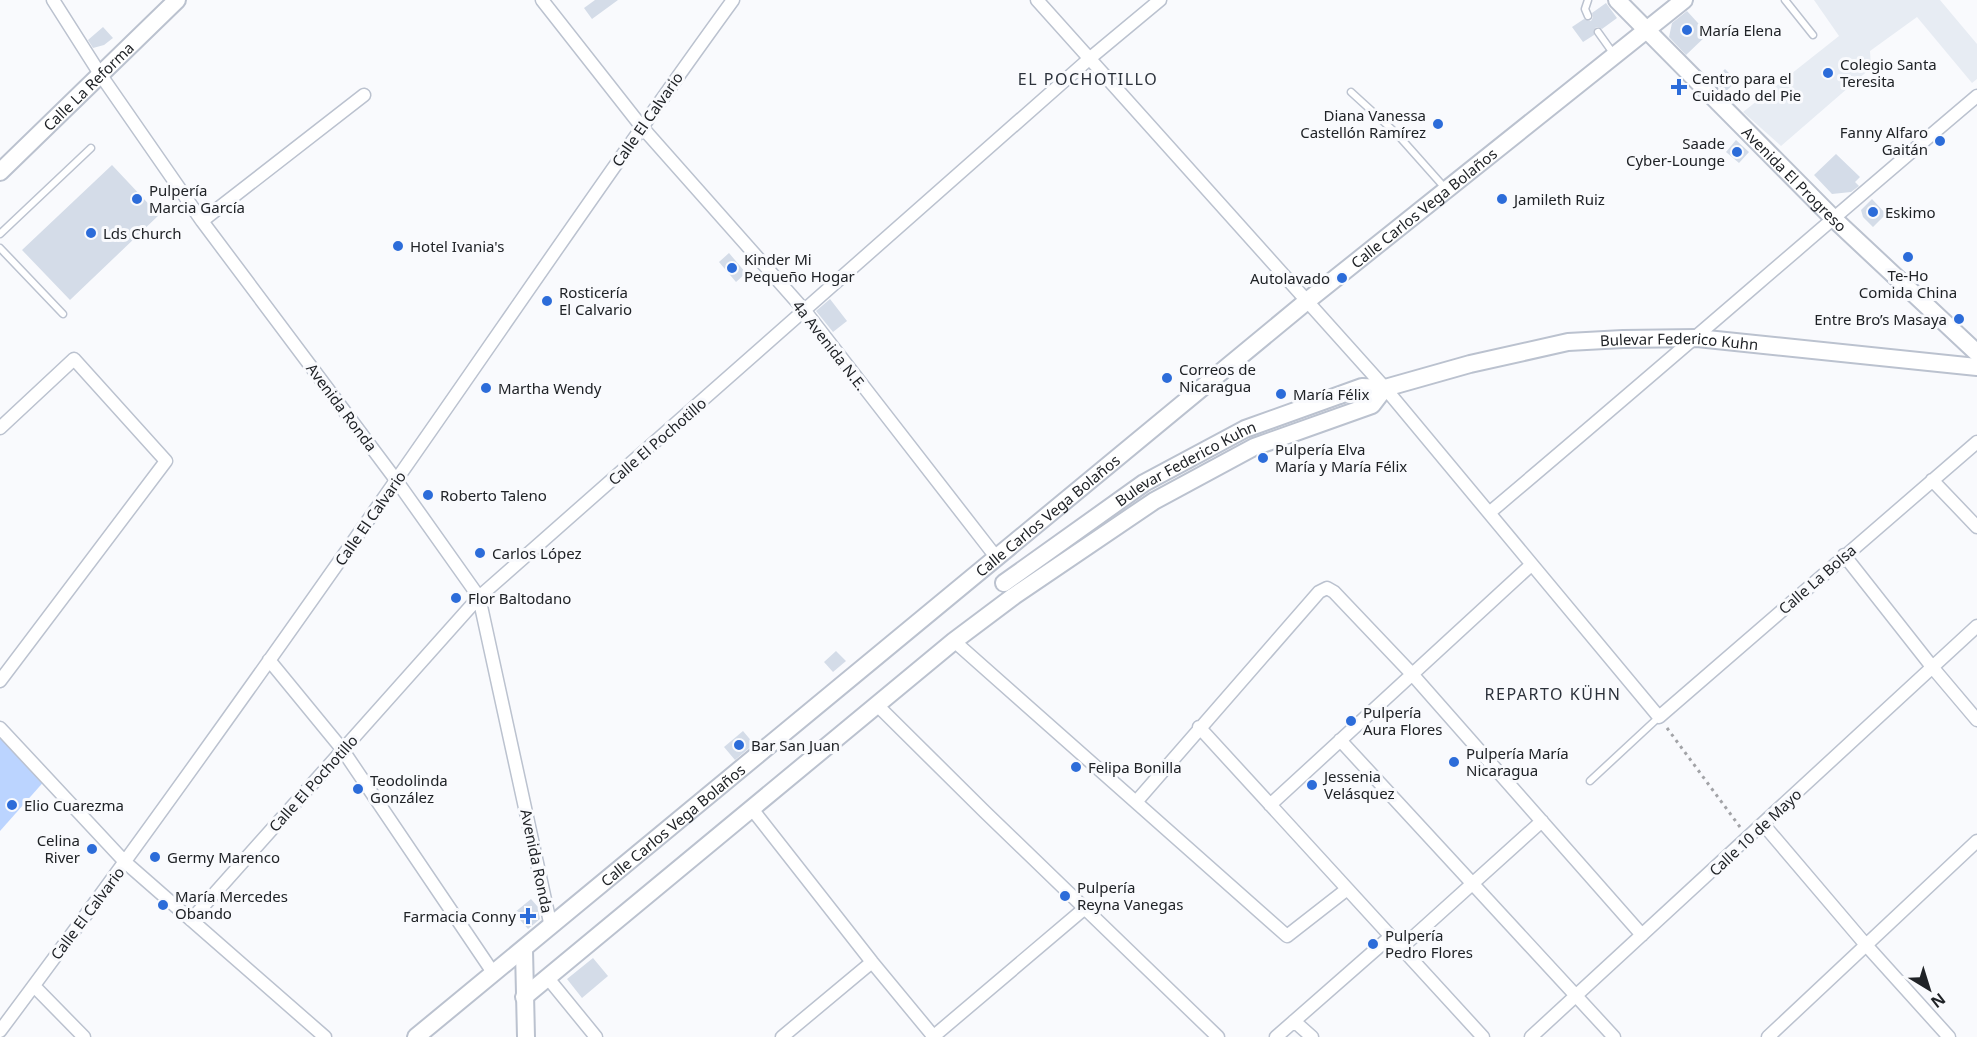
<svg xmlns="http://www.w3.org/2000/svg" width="1977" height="1037" font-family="'Noto Sans',sans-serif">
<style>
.built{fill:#e7ecf3}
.green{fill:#bbd4ff}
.building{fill:#d4dce8}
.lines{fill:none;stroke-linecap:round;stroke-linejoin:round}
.service-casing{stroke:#bbc2cf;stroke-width:9}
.minor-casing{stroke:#bbc2cf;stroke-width:15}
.tertiary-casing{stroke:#bbc2cf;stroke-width:20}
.path{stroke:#a2a3a7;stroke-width:3;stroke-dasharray:3 4.5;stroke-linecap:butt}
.service{stroke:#fff;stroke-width:6}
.minor{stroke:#fff;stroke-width:12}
.tertiary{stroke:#fff;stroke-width:16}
.poi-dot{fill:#2c6cd9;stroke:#f9fafd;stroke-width:2}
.labels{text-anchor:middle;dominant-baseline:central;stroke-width:6;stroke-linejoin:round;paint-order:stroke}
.poi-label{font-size:15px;fill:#202327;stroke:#f9fafd;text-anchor:start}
.street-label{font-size:15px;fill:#202327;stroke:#f9fafd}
.neighbourhood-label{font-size:16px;letter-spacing:1.5px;fill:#2b313a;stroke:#f9fafd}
</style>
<rect width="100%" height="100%" fill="#f9fafd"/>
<path class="built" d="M1814 0H1940L1977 44V79L1972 83 1917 17 1870 51 1871 68 1781 146 1743 112 1839 36Z"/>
<path class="green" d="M0 727 47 778 0 831Z"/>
<path class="building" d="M595 0H618L592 19 584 8Z
M1606 3 1617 18 1602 29 1598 27 1595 28 1594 35 1583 42 1572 27 1584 19 1591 21 1593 17 1592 13Z
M1687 11 1708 34 1686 55 1669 37 1672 23Z
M103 27 113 38 104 45 93 48 88 40Z
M1725 69 1737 81 1725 92 1713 81Z
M1736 140 1749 152 1739 163 1726 152Z
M1836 154 1860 177 1855 182 1859 186 1851 192 1832 194 1814 175Z
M112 165 159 215 70 300 22 250Z
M1872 199 1886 214 1873 227 1863 217 1861 210Z
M729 253 746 273 736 282 719 262Z
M830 299 847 321 833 332 816 311Z
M836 651 846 661 833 672 824 662Z
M743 731 754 744 735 760 724 747Z
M531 899 538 907 540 919 528 929 514 913Z
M593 958 608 976 582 998 567 979Z"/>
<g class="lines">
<defs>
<path id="service" d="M1785 0 1813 35
M1588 16 1585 9 1588 0
M1598 32 1613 53
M1351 92 1397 134 1445 188
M0 234 91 148
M0 248 63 314
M1590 781 1659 717"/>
<path id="minor" d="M53 0 100 74 202 221 396 480 479 597 551 927
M542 0 641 126 805 311 996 557
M1037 0 1385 388 1659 717 1977 442
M202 221 364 95
M0 428 74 359 166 461 0 681
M1932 480 1977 527
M1489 513C1653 375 1814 234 1977 96
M1844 555 1933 668 1977 720
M954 641 1287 936 1346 890
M269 660 342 749 494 974
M877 705 985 812 1218 1037
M1199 727 1483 1037
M0 728 125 862 325 1037
M1340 740 1614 1037
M1136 802 1319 592 1327 588 1334 592 1412 674 1642 935
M1270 805 1531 565
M752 809 872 962 934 1037
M1763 824 1866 945 1949 1037
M191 920 479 597 1089 59 1160 0
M1400 949 1542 821
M547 977 596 1037
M34 986 84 1037
M1294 1021 1312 1037
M0 1031C136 849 267 665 397 479 509 319 618 158 733 0
M934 1036 1085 908
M782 1037 872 962
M1276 1037 1390 937
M1531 1037 1977 626
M1768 1037 1977 841"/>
<g id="tertiary">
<path id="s1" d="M1617 0 1833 218 1977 353"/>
<path id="s2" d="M0 172 177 0"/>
<path id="s3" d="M1004 583 1144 483 1245 429 1362 387 1385 388 1470 364 1568 342 1623 339 1697 338 1977 367"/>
<path d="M524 950 526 1037"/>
<path d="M524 997 954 641 1014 596 1154 501 1254 447 1372 405 1385 388"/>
<path id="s4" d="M416 1037 1307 301 1684 0"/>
</g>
</defs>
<use href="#service" class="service-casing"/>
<use href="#minor" class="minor-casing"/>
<use href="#tertiary" class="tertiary-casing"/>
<path class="path" d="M1667 728 1740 827"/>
<use href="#service" class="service"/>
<use href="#minor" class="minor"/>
<use href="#tertiary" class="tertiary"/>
</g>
<g class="poi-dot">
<circle cx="1687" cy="30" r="6"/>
<circle cx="1828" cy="73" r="6"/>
<path d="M1676 78h6v6h6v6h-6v6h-6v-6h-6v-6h6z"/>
<circle cx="1438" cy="124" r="6"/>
<circle cx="1940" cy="141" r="6"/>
<circle cx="1737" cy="152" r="6"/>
<circle cx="137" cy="199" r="6"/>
<circle cx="1502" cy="199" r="6"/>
<circle cx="1873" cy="212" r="6"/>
<circle cx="91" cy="233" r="6"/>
<circle cx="398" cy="246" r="6"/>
<circle cx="1908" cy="257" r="6"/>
<circle cx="732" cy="268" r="6"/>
<circle cx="1342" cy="278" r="6"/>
<circle cx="547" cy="301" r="6"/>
<circle cx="1959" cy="319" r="6"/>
<circle cx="1167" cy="378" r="6"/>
<circle cx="486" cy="388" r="6"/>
<circle cx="1281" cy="394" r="6"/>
<circle cx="1263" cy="458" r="6"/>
<circle cx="428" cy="495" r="6"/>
<circle cx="480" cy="553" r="6"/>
<circle cx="456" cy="598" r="6"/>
<circle cx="1351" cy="721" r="6"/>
<circle cx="739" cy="745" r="6"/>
<circle cx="1454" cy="762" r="6"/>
<circle cx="1076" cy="767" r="6"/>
<circle cx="1312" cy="785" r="6"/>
<circle cx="358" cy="789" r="6"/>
<circle cx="12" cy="805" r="6"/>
<circle cx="92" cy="849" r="6"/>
<circle cx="155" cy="857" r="6"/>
<circle cx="1065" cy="896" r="6"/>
<circle cx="163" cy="905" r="6"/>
<path d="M525 907h6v6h6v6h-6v6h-6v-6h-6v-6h6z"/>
<circle cx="1373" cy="944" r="6"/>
</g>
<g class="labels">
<g class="poi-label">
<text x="1699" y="30">María Elena</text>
<text x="1840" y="64">Colegio Santa<tspan x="1840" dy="17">Teresita</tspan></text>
<text x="1692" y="78">Centro para el<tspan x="1692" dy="17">Cuidado del Pie</tspan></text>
<text x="1426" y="115" text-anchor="end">Diana Vanessa<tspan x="1426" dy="17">Castellón Ramírez</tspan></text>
<text x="1928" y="132" text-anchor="end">Fanny Alfaro<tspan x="1928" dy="17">Gaitán</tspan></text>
<text x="1725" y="143" text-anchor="end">Saade<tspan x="1725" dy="17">Cyber-Lounge</tspan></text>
<text x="149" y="190">Pulpería<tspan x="149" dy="17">Marcia García</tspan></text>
<text x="1514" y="199">Jamileth Ruiz</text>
<text x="1885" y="212">Eskimo</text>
<text x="103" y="233">Lds Church</text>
<text x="410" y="246">Hotel Ivania's</text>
<text x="744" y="259">Kinder Mi<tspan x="744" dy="17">Pequeño Hogar</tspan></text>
<text x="1908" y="275" text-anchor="middle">Te-Ho<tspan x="1908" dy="17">Comida China</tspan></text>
<text x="1330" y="278" text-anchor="end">Autolavado</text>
<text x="559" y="292">Rosticería<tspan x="559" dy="17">El Calvario</tspan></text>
<text x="1947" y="319" text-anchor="end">Entre Bro’s Masaya</text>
<text x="1179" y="369">Correos de<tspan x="1179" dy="17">Nicaragua</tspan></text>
<text x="498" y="388">Martha Wendy</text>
<text x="1293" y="394">María Félix</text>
<text x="1275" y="449">Pulpería Elva<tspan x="1275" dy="17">María y María Félix</tspan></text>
<text x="440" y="495">Roberto Taleno</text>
<text x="492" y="553">Carlos López</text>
<text x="468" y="598">Flor Baltodano</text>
<text x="1363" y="712">Pulpería<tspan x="1363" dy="17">Aura Flores</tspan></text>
<text x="751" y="745">Bar San Juan</text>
<text x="1466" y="753">Pulpería María<tspan x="1466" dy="17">Nicaragua</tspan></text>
<text x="1088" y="767">Felipa Bonilla</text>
<text x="1324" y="776">Jessenia<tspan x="1324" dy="17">Velásquez</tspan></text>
<text x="370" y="780">Teodolinda<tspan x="370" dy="17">González</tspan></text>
<text x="24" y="805">Elio Cuarezma</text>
<text x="80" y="840" text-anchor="end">Celina<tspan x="80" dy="17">River</tspan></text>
<text x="167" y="857">Germy Marenco</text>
<text x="1077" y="887">Pulpería<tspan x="1077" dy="17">Reyna Vanegas</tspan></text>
<text x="175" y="896">María Mercedes<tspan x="175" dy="17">Obando</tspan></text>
<text x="516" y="916" text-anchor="end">Farmacia Conny</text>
<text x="1385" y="935">Pulpería<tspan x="1385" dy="17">Pedro Flores</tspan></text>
</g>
<g class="street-label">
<text stroke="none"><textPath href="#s2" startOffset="123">Calle La Reforma</textPath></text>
<text transform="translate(647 119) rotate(-55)">Calle El Calvario</text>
<text stroke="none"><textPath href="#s1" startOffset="252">Avenida El Progreso</textPath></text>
<text stroke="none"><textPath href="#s4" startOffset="1305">Calle Carlos Vega Bolaños</textPath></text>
<text stroke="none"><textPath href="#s3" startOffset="734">Bulevar Federico Kuhn</textPath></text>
<text transform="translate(830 345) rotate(52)">4a Avenida N.E.</text>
<text transform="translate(342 407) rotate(53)">Avenida Ronda</text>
<text transform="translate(657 441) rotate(-41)">Calle El Pochotillo</text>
<text stroke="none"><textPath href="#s3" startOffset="218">Bulevar Federico Kuhn</textPath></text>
<text stroke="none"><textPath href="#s4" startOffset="819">Calle Carlos Vega Bolaños</textPath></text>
<text transform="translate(370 518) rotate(-55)">Calle El Calvario</text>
<text transform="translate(1817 579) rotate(-41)">Calle La Bolsa</text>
<text transform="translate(313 783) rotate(-48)">Calle El Pochotillo</text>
<text stroke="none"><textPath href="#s4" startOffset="333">Calle Carlos Vega Bolaños</textPath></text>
<text transform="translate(1755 832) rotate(-43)">Calle 10 de Mayo</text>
<text transform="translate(537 861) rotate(78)">Avenida Ronda</text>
<text transform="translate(87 913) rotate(-53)">Calle El Calvario</text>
</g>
<g class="neighbourhood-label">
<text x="1088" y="79">EL POCHOTILLO</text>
<text x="1553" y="694">REPARTO KÜHN</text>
</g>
</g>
<g transform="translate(1929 989) rotate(142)" stroke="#f9fafd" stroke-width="4.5" paint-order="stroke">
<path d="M0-4.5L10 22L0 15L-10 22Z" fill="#202327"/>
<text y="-9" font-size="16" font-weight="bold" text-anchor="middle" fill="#202327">N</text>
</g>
</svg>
